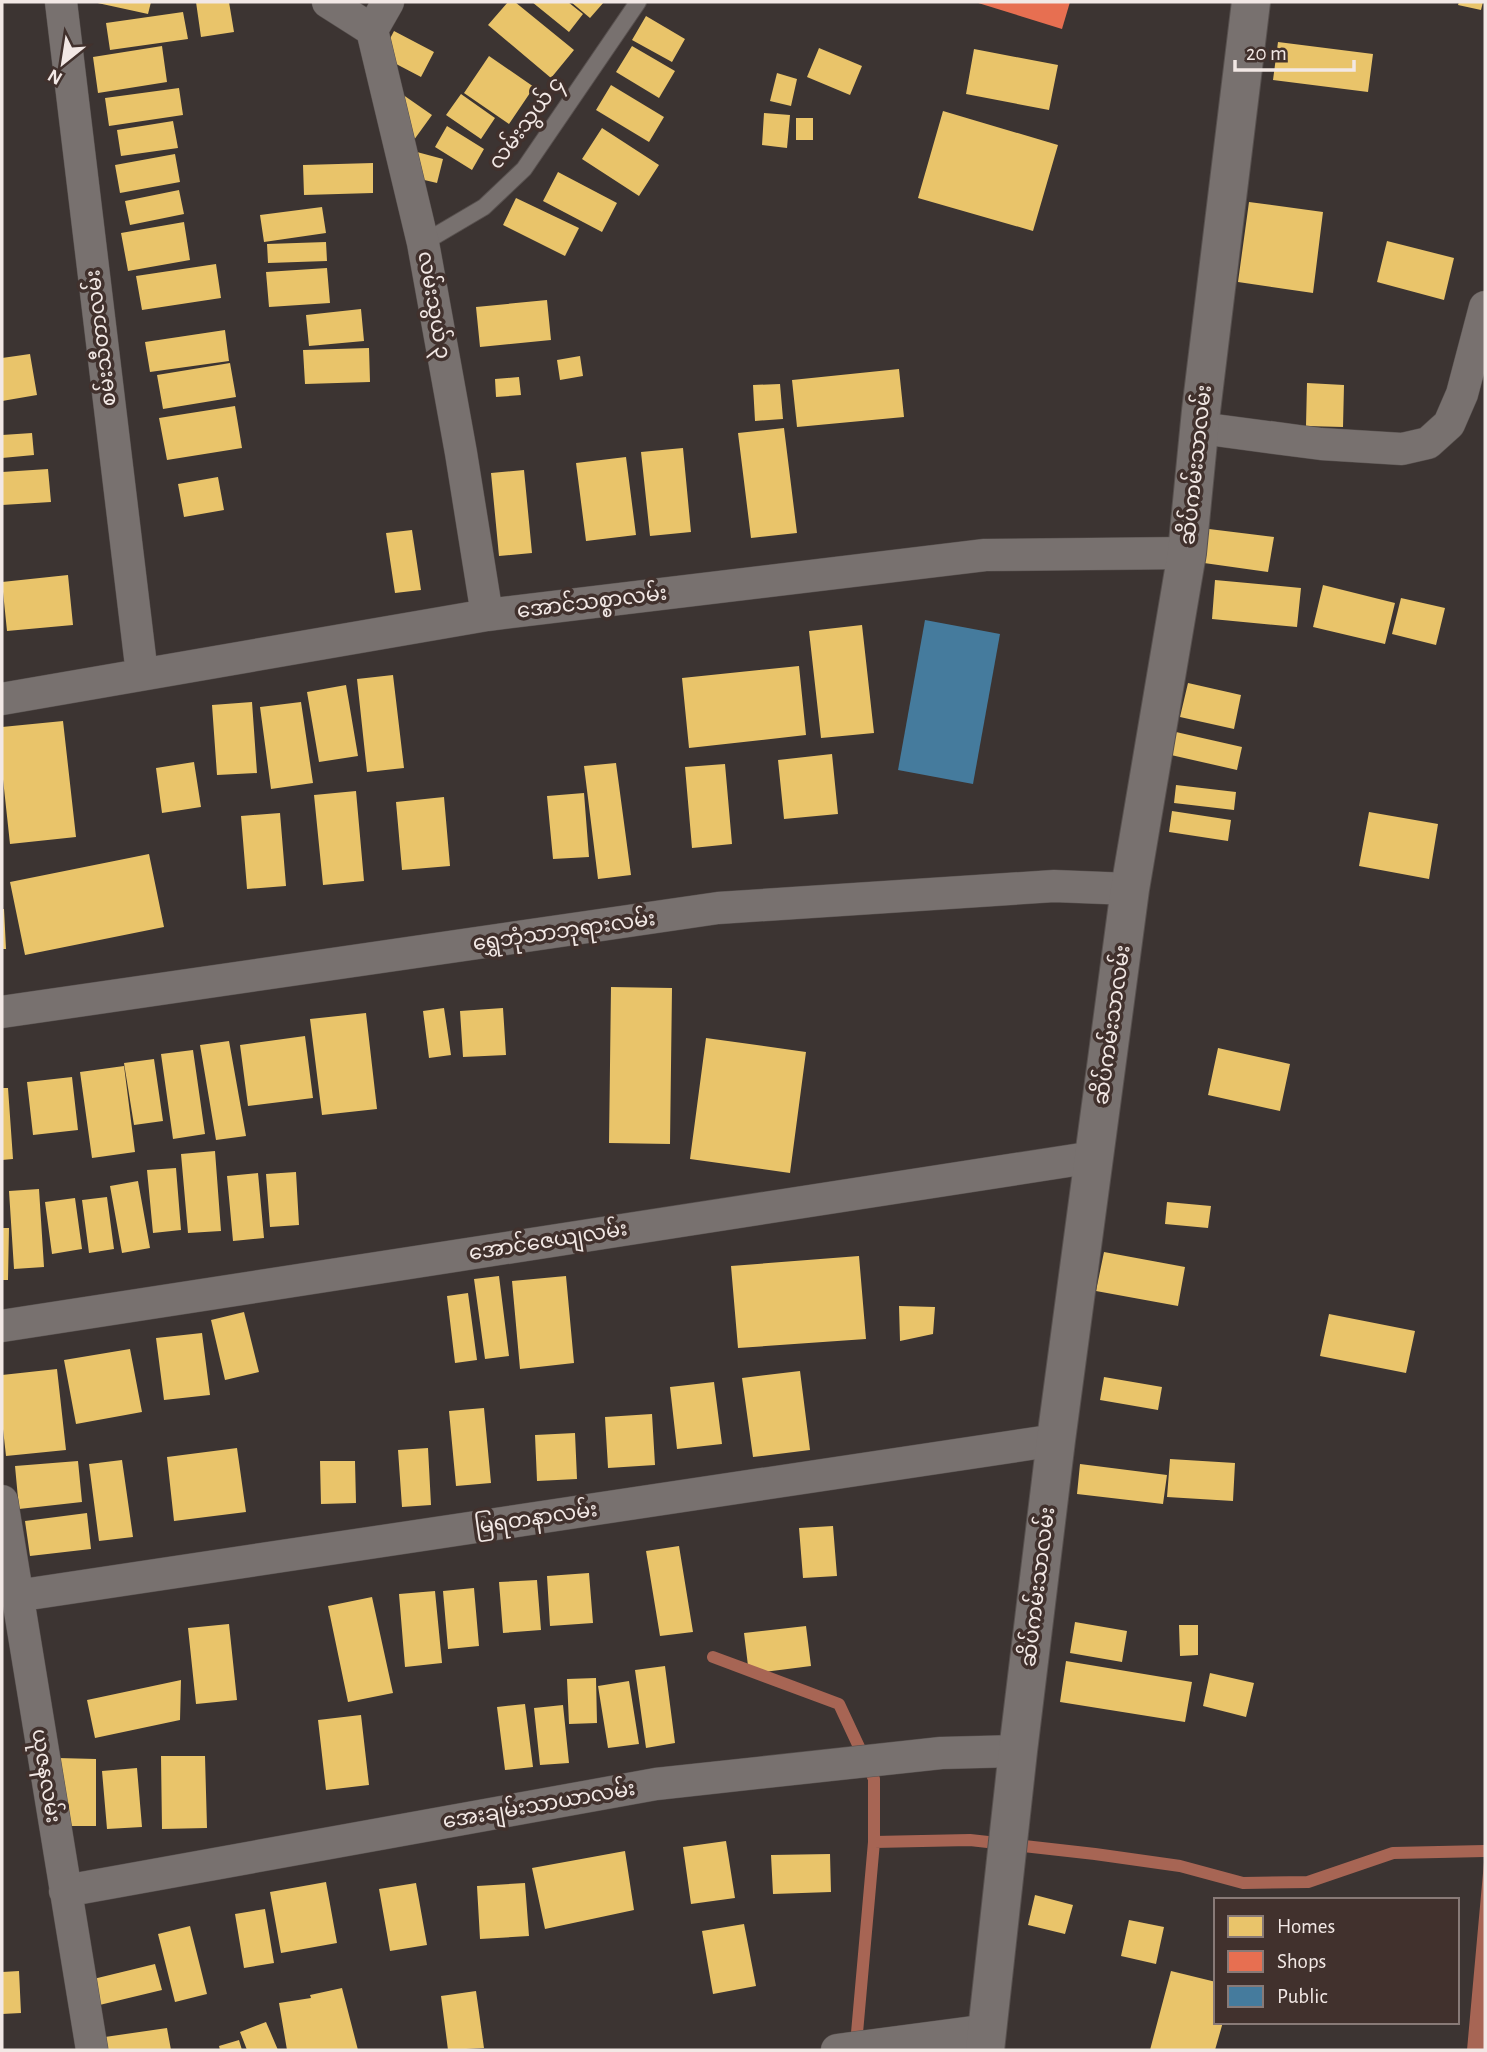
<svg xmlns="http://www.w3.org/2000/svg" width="1487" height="2052" font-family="'Alegreya Sans','Noto Sans Myanmar',sans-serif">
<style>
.water{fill:#a76554}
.homes{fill:#e9c46a}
.shops{fill:#e76f51}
.public{fill:#457b9d}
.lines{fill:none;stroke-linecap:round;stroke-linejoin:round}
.stream{stroke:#a76554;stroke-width:12}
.lane-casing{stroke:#58514f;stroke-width:18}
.street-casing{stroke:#58514f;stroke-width:33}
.secondary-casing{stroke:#58514f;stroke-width:40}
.lane{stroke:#78716f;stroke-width:16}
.street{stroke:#78716f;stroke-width:32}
.secondary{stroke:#78716f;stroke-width:38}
.labels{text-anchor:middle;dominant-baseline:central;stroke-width:7;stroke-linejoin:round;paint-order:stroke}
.street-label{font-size:21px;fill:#f2e8e5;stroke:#41312d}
</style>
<rect width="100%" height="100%" fill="#3c3432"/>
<path class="water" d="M1485 1845V2050H1467L1485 1851Z"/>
<path class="homes" d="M93 2H151L148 14Z
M196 2H229L234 32 201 37Z
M508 2H515L574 50 551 78 488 25Z
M532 2H568L583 14 569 32Z
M571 2H604L590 18Z
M1459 2H1483L1481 10 1458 5Z
M183 12 188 39 110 50 106 23Z
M646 16 685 39 672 62 632 40Z
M394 31 434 52 421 77 381 56Z
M1278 42 1373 54 1368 92 1273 80Z
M162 46 167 82 98 93 93 57Z
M632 46 675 71 659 98 616 72Z
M819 48 862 66 850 95 807 77Z
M974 49 1058 65 1049 110 966 94Z
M489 56 534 87 509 124 464 93Z
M777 73 797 79 791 106 770 101Z
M611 85 664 117 649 142 596 110Z
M179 88 183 115 109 126 105 98Z
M399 92 432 115 411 144Z
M461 94 495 118 481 139 446 115Z
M943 111 1058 145 1033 231 918 198Z
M764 113 790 115 787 148 762 145Z
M796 118H813V140H796Z
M173 121 178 148 121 156 117 130Z
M447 126 484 149 472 170 435 147Z
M602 128 659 165 639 196 582 159Z
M402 148 443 159 437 183 395 173Z
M175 154 180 182 120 193 115 165Z
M373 163V193L304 195 303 165Z
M558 172 617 203 602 232 543 201Z
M179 190 184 214 130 225 125 201Z
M516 198 579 228 565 256 503 225Z
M1249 202 1323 212 1313 293 1238 282Z
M322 207 326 233 264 242 260 215Z
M184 222 190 260 128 271 121 233Z
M1387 241 1454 258 1444 300 1377 282Z
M326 242 327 261 268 263 267 244Z
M216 264 221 298 142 310 136 276Z
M327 268 330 303 269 307 266 272Z
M547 300 551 340 480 347 476 307Z
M361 309 364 341 309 346 306 315Z
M225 330 229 361 150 372 145 342Z
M369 348 370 382 305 384 303 350Z
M30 354 37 395 2 401V358Z
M580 356 583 376 560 380 557 360Z
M230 363 236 397 163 409 157 375Z
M899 369 904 417 797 427 792 380Z
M519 377 521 395 496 397 495 379Z
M1307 383 1344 385 1343 427 1306 426Z
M780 384 783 419 755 421 753 385Z
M235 406 242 448 167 460 159 418Z
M784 428 797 533 751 538 738 433Z
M32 433 34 455 2 458V435Z
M683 448 691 532 650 536 641 452Z
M626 457 636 535 586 541 576 463Z
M48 469 51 502 2 505V472Z
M524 470 532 553 499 556 491 473Z
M218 477 224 510 184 517 178 484Z
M1209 529 1274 537 1268 572 1204 563Z
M412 530 421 590 395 593 386 533Z
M68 575 73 625 7 631 2 582Z
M1215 580 1301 588 1297 627 1212 619Z
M1323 585 1395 603 1385 644 1313 627Z
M1401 598 1445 608 1436 645 1392 634Z
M862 625 874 733 821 738 809 631Z
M799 666 806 735 689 748 682 678Z
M393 675 404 768 367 772 357 679Z
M1188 683 1241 695 1234 729 1180 717Z
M346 685 358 756 319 762 307 692Z
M252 702 257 773 217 775 212 705Z
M301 702 313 783 271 789 260 707Z
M63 721 76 837 10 844 2 770V727Z
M1176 732 1242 747 1237 770 1171 755Z
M832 754 838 814 784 819 778 760Z
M194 762 201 807 162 813 156 768Z
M616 763 631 875 598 879 584 766Z
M725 764 732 844 692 848 685 767Z
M1176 785 1236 792 1234 810 1174 803Z
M356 791 364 881 323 885 314 795Z
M584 793 589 857 553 859 547 796Z
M444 797 450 866 402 870 396 802Z
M1172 811 1231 820 1228 841 1169 832Z
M1369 812 1438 824 1429 879 1359 866Z
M280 813 286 886 247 889 241 816Z
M149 854 164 927 25 955 10 882Z
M2 909H4L6 949H2Z
M611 987 672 988 670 1144 609 1143Z
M444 1008 451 1055 429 1058 423 1011Z
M503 1008 506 1055 463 1057 460 1011Z
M366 1013 377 1109 322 1115 310 1019Z
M305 1036 313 1098 248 1106 240 1045Z
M706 1038 806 1052 790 1173 690 1159Z
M229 1041 246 1136 216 1140 200 1045Z
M1218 1048 1290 1064 1280 1111 1208 1095Z
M193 1050 205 1134 173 1139 161 1054Z
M154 1059 163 1121 134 1125 124 1063Z
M124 1066 135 1152 92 1158 80 1072Z
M72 1077 78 1130 33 1135 27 1082Z
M2 1088H8L13 1159 2 1160Z
M215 1151 221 1231 188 1233 181 1154Z
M176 1168 181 1230 153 1233 147 1170Z
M296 1172 299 1225 270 1227 266 1174Z
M258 1173 264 1238 233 1241 227 1176Z
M138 1181 150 1248 122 1253 110 1186Z
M39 1189 44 1267 14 1269 9 1191Z
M107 1197 114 1249 89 1253 82 1200Z
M75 1198 82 1249 52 1254 45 1202Z
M1167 1202 1211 1206 1208 1228 1165 1224Z
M2 1228H9L8 1280H2Z
M1104 1252 1185 1267 1178 1306 1096 1291Z
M859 1256 866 1339 738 1348 731 1266Z
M499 1276 509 1356 485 1359 474 1279Z
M566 1276 574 1363 520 1369 512 1281Z
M468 1293 477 1360 455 1363 447 1296Z
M899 1306 935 1307 933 1334 900 1341Z
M244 1312 259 1372 225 1380 211 1320Z
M1329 1314 1415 1331 1406 1373 1320 1356Z
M202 1333 210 1395 164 1400 156 1338Z
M130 1349 142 1412 76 1424 64 1360Z
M57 1369 66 1450 6 1456 2 1420V1375Z
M800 1371 810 1450 753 1457 742 1378Z
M1104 1377 1162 1387 1158 1410 1100 1400Z
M714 1382 722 1444 677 1449 670 1387Z
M484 1408 491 1483 456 1486 449 1411Z
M652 1414 655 1465 608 1468 605 1417Z
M575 1433 577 1479 537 1481 535 1435Z
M237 1448 246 1512 174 1521 167 1457Z
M428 1448 431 1505 402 1507 398 1450Z
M1170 1459 1235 1463 1233 1501 1167 1497Z
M122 1460 133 1537 99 1541 89 1464Z
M78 1461 82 1502 19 1509 15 1466Z
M320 1461H355L356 1503 321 1504Z
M1080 1464 1167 1475 1163 1504 1077 1494Z
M87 1513 91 1549 30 1556 25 1521Z
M833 1526 837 1576 803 1578 799 1528Z
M679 1546 693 1632 660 1636 646 1551Z
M589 1573 593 1623 550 1626 547 1576Z
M537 1580 541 1630 503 1633 499 1582Z
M474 1588 479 1646 448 1649 443 1591Z
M435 1591 442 1663 405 1667 399 1594Z
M372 1597 393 1693 348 1702 328 1606Z
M1075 1622 1127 1631 1122 1662 1070 1653Z
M229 1624 237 1700 196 1704 188 1628Z
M1179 1625H1198V1655L1180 1656Z
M806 1626 811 1666 749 1674 744 1633Z
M1066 1661 1192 1682 1185 1722 1060 1702Z
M665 1666 675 1743 646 1748 635 1670Z
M1210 1673 1254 1683 1246 1717 1203 1706Z
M596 1678 597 1723 569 1724 567 1679Z
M181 1680 180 1720 95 1738 87 1700Z
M629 1681 639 1744 608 1748 598 1686Z
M525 1704 533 1767 505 1770 497 1707Z
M563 1705 569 1763 540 1765 534 1708Z
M361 1715 369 1785 326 1790 318 1720Z
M161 1756H205L207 1828 162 1829Z
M58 1758 96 1759V1826H58Z
M137 1768 142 1827 107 1829 102 1771Z
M726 1841 735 1898 691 1904 683 1847Z
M625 1851 634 1910 545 1929 532 1868Z
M830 1854 831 1892 773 1894 771 1855Z
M326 1882 337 1943 281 1953 270 1892Z
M416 1883 427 1945 390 1951 379 1889Z
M525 1883 529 1936 480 1939 477 1886Z
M1035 1895 1073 1905 1065 1934 1028 1925Z
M265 1909 274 1963 244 1968 235 1914Z
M1129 1920 1164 1927 1156 1964 1121 1956Z
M744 1924 756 1986 713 1994 702 1931Z
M190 1926 207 1994 175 2002 158 1934Z
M155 1964 162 1990 87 2008 81 1982Z
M19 1971 21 2013 2 2014V1972Z
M1171 1971 1216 1982V2022H1223L1215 2050H1150Z
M342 1988 358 2050H287L279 2003 311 1998 310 1995Z
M476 1991 484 2048 448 2050 441 1996Z
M266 2022 278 2050H247L240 2032Z
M167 2028 171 2050H100L98 2038Z
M239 2040 242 2050H220L219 2046Z"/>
<path class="shops" d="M975 2H1070L1062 29Z"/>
<path class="public" d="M925 620 1000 634 973 784 898 770Z"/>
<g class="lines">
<path class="stream" d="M713 1657 839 1704 874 1779V1842L856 2044 852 2046
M874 1842 970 1840 1095 1854 1180 1866 1243 1883 1308 1882 1393 1853 1485 1851"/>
<defs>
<path id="lane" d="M423 243 484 207 524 169 638 2"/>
<path id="street" d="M61 2 142 674
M328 2 372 30
M388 2 372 30 423 243 461 453 487 615
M1200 428 1321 444 1402 449 1428 443 1449 424 1462 394 1485 307
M2 699 487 615 985 555 1187 553
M2 1012 718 908 1054 886 1130 889
M2 1326 1094 1157
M2 1501 92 2050
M16 1596 1056 1440
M65 1891 656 1784 941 1753 1018 1751
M837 2050 988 2030"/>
<path id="secondary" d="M985 2050 1018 1751 1056 1440 1130 889 1187 553 1201 411 1251 2"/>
</defs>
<use href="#lane" class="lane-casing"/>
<use href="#street" class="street-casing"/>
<use href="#secondary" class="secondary-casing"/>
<use href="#lane" class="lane"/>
<use href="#street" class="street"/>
<use href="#secondary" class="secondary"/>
</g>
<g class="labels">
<g class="street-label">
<text transform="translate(526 123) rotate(-53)">လမ်းသွယ် ၄</text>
<text transform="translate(434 305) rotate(80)">လမ်းသွယ် ၃</text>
<text transform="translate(101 338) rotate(-97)">စမ်းသီတာလမ်း</text>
<text transform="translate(1196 465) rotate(-84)">ဆိပ်ကမ်းသာလမ်း</text>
<text transform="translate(592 602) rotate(-7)">အောင်သစ္စာလမ်း</text>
<text transform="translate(564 931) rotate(-8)">ရွှေဘုံသာဘုရားလမ်း</text>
<text transform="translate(1112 1025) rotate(-82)">ဆိပ်ကမ်းသာလမ်း</text>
<text transform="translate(548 1241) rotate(-9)">အောင်ဇေယျလမ်း</text>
<text transform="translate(536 1518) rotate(-8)">မြရတနာလမ်း</text>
<text transform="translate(1038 1587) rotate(-83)">ဆိပ်ကမ်းသာလမ်း</text>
<text transform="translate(46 1776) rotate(81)">ယုဇနလမ်း</text>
<text transform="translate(539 1805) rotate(-10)">အေးချမ်းသာယာလမ်း</text>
</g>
</g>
<rect width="1487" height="2052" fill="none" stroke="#f2e8e5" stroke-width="7"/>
<rect x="1214" y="1898" width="245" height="126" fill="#41312d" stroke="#887a77" stroke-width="2"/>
<rect x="1228" y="1916" width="35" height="21" fill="#e9c46a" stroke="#887a77" stroke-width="2"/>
<text x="1277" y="1933" font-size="21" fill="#f2e8e5">Homes</text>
<rect x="1228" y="1951" width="35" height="21" fill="#e76f51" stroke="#887a77" stroke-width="2"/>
<text x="1277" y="1968" font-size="21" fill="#f2e8e5">Shops</text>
<rect x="1228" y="1986" width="35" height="21" fill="#457b9d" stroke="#887a77" stroke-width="2"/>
<text x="1277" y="2003" font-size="21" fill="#f2e8e5">Public</text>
<g transform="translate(63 63) rotate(210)" stroke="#41312d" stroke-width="5" paint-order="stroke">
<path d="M0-5L12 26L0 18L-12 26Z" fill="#f2e8e5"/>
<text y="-10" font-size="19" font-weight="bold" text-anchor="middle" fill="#f2e8e5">N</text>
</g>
<path d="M1235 60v10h119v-10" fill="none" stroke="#f2e8e5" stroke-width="3.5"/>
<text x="1246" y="60" font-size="21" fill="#f2e8e5" stroke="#41312d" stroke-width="5" paint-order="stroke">20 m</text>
</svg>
